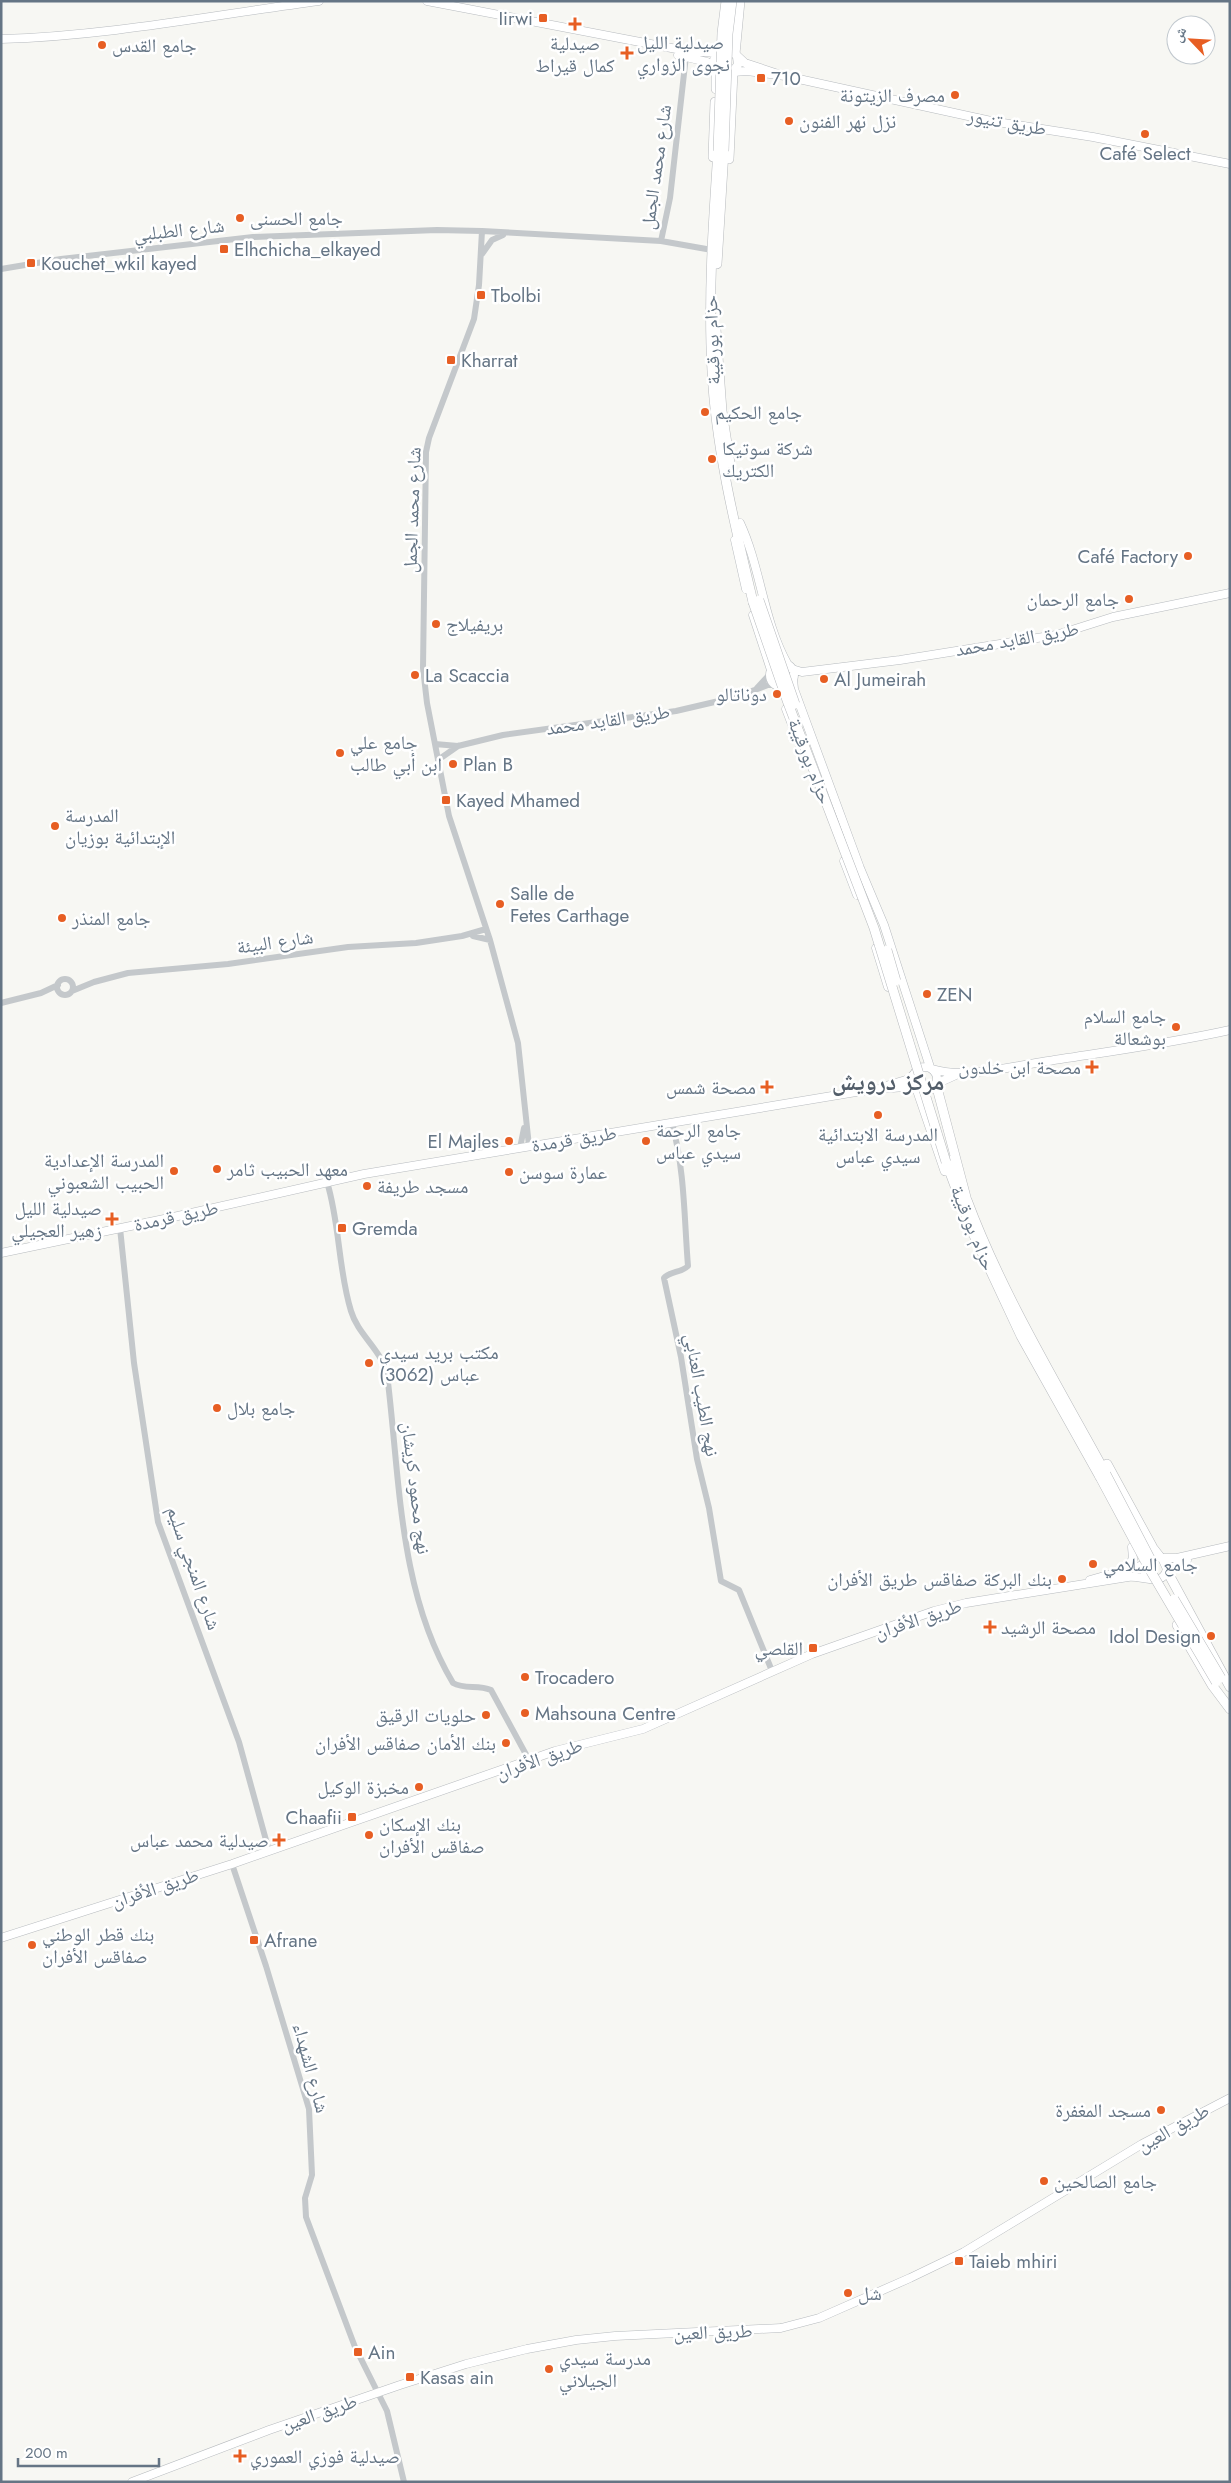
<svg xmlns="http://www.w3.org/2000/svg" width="1231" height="2483" font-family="Jost,'Noto Naskh Arabic',sans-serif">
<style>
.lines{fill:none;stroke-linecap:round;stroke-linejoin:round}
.major-casing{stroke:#b7bbbf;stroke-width:9}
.highway-casing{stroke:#b7babd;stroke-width:10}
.minor{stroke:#c4c8cb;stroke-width:6}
.major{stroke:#fff;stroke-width:8}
.highway{stroke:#fff;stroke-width:9}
.highway-bridge-casing{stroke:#b7babd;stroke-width:10;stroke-linecap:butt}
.highway-bridge{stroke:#fff;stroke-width:9}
.poi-dot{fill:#e75e23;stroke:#fff;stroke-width:2}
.labels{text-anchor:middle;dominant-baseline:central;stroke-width:5;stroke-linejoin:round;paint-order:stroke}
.poi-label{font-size:19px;fill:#657585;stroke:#fff;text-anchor:start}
.street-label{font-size:19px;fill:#657585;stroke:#fff}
.district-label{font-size:24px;font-weight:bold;fill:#535e6a;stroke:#fff}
</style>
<rect width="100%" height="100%" fill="#f7f7f3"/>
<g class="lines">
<defs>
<path id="major" d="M427 1 687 51 717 53
M1 39C108 36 213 15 319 1
M732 51 745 63 781 75
M719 52 715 56 713 64 720 73
M678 55 707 62 715 68
M733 72 747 71 785 76 991 121 1093 137 1230 164
M731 73 738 65 737 57
M740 523C761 568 763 621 788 665
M735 540 746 589
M753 615 771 670
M770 675a12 12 0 1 1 24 0a12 12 0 1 1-24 0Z
M792 669 802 672 900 660 1056 635 1113 617 1230 593
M793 679 794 689 860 868 884 925 930 1067
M786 709 806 761
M844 861 857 895
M876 948 888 987
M913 1079a12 12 0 1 1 24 0a12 12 0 1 1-24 0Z
M932 1069C963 1079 1010 1067 1042 1062 1105 1052 1167 1044 1230 1030
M936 1084 958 1074
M889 1085 909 1079 913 1075
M1 1253 169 1218 364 1174 868 1090 904 1087 917 1089
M1162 1558H1177L1230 1546
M1167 1570 1187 1560
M1124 1571 1133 1559 1132 1547
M1090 1580 1143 1565
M1 1938 232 1864 555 1751 643 1729 812 1654 934 1611 966 1603 1128 1577C1142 1575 1163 1588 1167 1569L1162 1558C1153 1554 1145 1557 1143 1567L1147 1578
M132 2482 269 2430 400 2385 466 2364 527 2349 576 2340 615 2336 781 2328 819 2318 910 2278 964 2252 1142 2144 1230 2098"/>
<path id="highway" d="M735 54 740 1
M716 69V89
M718 151C713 224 708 297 712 371 716 449 735 526 753 602
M713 157 715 102
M729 159 733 72
M717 264 724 151
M716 329 722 411 730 463
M936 1084 967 1201
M917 1089 945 1171
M952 1160 959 1179
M946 1162 971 1229 1021 1336 1100 1477
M967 1200C1003 1296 1057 1384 1106 1474
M1107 1464 1153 1548 1160 1557
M1167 1571 1230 1687
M1177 1625 1212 1685 1230 1709"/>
</defs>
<use href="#major" class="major-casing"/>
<use href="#highway" class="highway-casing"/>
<path class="minor" d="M661 241 712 250
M482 254 492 240 503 235
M1 269 61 259 253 237 437 230 482 231
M757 688 770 674
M435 744 458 746 503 735 676 711 736 697 768 685H775
M438 760 458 746
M473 936 490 940
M57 987a8 8 0 1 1 16 0a8 8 0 1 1-16 0Z
M72 991 94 982 128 973 228 964 348 947 416 943 462 936 486 929
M1 1003 41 993 58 985
M672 1123C685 1172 684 1217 688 1266 681 1273 670 1271 664 1278L681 1357 697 1459 709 1508 721 1581 739 1590 772 1671
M529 1146 518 1043 490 940 449 816 427 703 423 668 426 452 429 438 474 319 479 285 482 231 661 241 670 198 686 56
M520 1148 524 1128
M327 1182C340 1224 338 1269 351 1311 358 1335 381 1349 387 1374 400 1477 398 1591 453 1683 465 1690 478 1684 491 1690L529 1760
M120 1228 134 1363 158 1522 239 1742 269 1851
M232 1864 266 1966 309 2109 312 2175 305 2198 306 2217 355 2347 387 2411 404 2482"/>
<use href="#major" class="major"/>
<use href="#highway" class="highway"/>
<defs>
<path id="highway-bridge" d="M718 151 722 33 726 1
M724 151 728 34 732 1
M759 600 795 704
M753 602 788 703 874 928 946 1162
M887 950 896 981
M1106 1474 1152 1562
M1100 1477 1150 1570 1216 1682
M1174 1599 1221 1678"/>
</defs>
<use href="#highway-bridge" class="highway-bridge-casing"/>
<use href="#highway-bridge" class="highway-bridge"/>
</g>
<g class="poi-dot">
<rect x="538" y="13" width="10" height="10" rx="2.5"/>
<path d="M572.5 16.5h5v5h5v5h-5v5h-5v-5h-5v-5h5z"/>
<circle cx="102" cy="45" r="5"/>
<path d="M624.5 45.5h5v5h5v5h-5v5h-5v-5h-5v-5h5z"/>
<rect x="756" y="73" width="10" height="10" rx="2.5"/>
<circle cx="955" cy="95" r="5"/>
<circle cx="789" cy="121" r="5"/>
<circle cx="1145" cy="134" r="5"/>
<circle cx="240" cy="218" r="5"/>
<rect x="219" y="244" width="10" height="10" rx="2.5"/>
<rect x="26" y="258" width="10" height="10" rx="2.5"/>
<rect x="476" y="290" width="10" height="10" rx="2.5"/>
<rect x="446" y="355" width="10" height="10" rx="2.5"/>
<circle cx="705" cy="412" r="5"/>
<circle cx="712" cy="459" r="5"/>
<circle cx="1188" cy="556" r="5"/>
<circle cx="1129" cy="599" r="5"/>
<circle cx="436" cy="624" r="5"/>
<circle cx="415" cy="675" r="5"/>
<circle cx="824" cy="679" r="5"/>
<circle cx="777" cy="694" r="5"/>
<circle cx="340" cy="753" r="5"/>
<circle cx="453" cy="764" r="5"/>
<rect x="441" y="795" width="10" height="10" rx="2.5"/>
<circle cx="55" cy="826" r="5"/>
<circle cx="500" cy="904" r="5"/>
<circle cx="62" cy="918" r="5"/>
<circle cx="927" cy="994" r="5"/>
<circle cx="1176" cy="1027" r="5"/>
<path d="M1089.5 1059.5h5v5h5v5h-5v5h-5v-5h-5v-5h5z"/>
<path d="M764.5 1079.5h5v5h5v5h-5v5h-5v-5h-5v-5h5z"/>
<circle cx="878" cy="1115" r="5"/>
<circle cx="509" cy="1141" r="5"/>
<circle cx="646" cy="1141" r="5"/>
<circle cx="217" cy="1169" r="5"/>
<circle cx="174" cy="1171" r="5"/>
<circle cx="509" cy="1172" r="5"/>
<circle cx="367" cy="1186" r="5"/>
<path d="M109.5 1211.5h5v5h5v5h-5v5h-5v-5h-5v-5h5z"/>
<rect x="337" y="1223" width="10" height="10" rx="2.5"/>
<circle cx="369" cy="1363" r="5"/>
<circle cx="217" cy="1408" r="5"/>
<circle cx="1093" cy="1564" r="5"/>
<circle cx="1062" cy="1579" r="5"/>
<path d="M987.5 1619.5h5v5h5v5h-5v5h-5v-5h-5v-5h5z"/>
<circle cx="1211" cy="1636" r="5"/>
<rect x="808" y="1643" width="10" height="10" rx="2.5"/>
<circle cx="525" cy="1677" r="5"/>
<circle cx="525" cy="1713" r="5"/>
<circle cx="486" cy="1715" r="5"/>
<circle cx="506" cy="1743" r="5"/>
<circle cx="419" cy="1787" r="5"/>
<rect x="347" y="1812" width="10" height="10" rx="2.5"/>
<circle cx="369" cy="1835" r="5"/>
<path d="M276.5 1832.5h5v5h5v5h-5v5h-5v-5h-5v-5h5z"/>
<rect x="249" y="1935" width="10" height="10" rx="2.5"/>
<circle cx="32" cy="1945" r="5"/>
<circle cx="1161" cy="2110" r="5"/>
<circle cx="1044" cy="2181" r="5"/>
<rect x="954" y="2256" width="10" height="10" rx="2.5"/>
<circle cx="848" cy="2293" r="5"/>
<rect x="353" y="2347" width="10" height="10" rx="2.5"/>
<circle cx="549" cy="2369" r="5"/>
<rect x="405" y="2372" width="10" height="10" rx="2.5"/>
<path d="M237.5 2448.5h5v5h5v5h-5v5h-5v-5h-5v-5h5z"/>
</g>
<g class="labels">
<g class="poi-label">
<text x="533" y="18" text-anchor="end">Iirwi</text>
<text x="637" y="42">صيدلية الليل<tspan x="637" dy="22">نجوى الزواري</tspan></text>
<text x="575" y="43" text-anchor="middle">صيدلية<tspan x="575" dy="22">كمال قيراط</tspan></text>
<text x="112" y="45">جامع القدس</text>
<text x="771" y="78">710</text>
<text x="945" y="95" text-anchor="end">مصرف الزيتونة</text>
<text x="799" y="121">نزل نهر الفنون</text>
<text x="1145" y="153" text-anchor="middle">Café Select</text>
<text x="250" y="218">جامع الحسنى</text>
<text x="234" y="249">Elhchicha_elkayed</text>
<text x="41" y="263">Kouchet_wkil kayed</text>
<text x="491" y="295">Tbolbi</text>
<text x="461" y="360">Kharrat</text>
<text x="715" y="412">جامع الحكيم</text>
<text x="722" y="448">شركة سوتيكا<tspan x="722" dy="22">الكتريك</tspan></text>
<text x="1178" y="556" text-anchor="end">Café Factory</text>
<text x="1119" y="599" text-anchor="end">جامع الرحمان</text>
<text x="446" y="624">بريفيلاج</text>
<text x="425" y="675">La Scaccia</text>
<text x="834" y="679">Al Jumeirah</text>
<text x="767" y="694" text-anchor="end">دوناتالو</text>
<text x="350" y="742">جامع علي<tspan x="350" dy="22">ابن أبي طالب</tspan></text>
<text x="463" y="764">Plan B</text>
<text x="456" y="800">Kayed Mhamed</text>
<text x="65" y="815">المدرسة<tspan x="65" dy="22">الإبتدائية بوزيان</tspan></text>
<text x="510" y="893">Salle de<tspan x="510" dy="22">Fetes Carthage</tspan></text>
<text x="72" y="918">جامع المنذر</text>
<text x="937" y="994">ZEN</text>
<text x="1166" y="1016" text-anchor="end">جامع السلام<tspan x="1166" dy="22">بوشعالة</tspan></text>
<text x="1081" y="1067" text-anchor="end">مصحة ابن خلدون</text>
<text x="756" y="1087" text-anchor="end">مصحة شمس</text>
<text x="656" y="1130">جامع الرحمة<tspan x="656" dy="22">سيدي عباس</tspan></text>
<text x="878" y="1134" text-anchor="middle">المدرسة الابتدائية<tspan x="878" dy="22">سيدي عباس</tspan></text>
<text x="499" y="1141" text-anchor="end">El Majles</text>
<text x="164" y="1160" text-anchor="end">المدرسة الإعدادية<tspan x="164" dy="22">الحبيب الشعبوني</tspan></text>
<text x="227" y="1169">معهد الحبيب ثامر</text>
<text x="519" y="1172">عمارة سوسن</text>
<text x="377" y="1186">مسجد طريفة</text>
<text x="102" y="1208" text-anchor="end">صيدلية الليل<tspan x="102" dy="22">زهير العجيلي</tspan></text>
<text x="352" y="1228">Gremda</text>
<text x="379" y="1352">مكتب بريد سيدي<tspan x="379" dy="22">عباس (3062)</tspan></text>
<text x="227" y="1408">جامع بلال</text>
<text x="1103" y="1564">جامع السلامي</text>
<text x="1052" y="1579" text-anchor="end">بنك البركة صفاقس طريق الأفران</text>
<text x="1001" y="1627">مصحة الرشيد</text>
<text x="1201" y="1636" text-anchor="end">Idol Design</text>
<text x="803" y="1648" text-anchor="end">القلصي</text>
<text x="535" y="1677">Trocadero</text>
<text x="535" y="1713">Mahsouna Centre</text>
<text x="476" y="1715" text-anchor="end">حلويات الرقيق</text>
<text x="496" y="1743" text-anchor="end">بنك الأمان صفاقس الأفران</text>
<text x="409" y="1787" text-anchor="end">مخبزة الوكيل</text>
<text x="342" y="1817" text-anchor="end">Chaafii</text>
<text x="379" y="1824">بنك الإسكان<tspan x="379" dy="22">صفاقس الأفران</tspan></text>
<text x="269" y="1840" text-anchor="end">صيدلية محمد عباس</text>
<text x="42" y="1934">بنك قطر الوطني<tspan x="42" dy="22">صفاقس الأفران</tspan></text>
<text x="264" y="1940">Afrane</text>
<text x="1151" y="2110" text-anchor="end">مسجد المغفرة</text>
<text x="1054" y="2181">جامع الصالحين</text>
<text x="969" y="2261">Taieb mhiri</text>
<text x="858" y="2293">شل</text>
<text x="368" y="2352">Ain</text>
<text x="559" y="2358">مدرسة سيدي<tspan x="559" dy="22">الجيلاني</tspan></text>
<text x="420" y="2377">Kasas ain</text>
<text x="250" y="2456">صيدلية فوزي العموري</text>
</g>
<g class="street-label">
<text transform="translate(1007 122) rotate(10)">طريق تنيور</text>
<text transform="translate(656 167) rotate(-82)">شارع محمد الجمل</text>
<text transform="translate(179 230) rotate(-6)">شارع الطبلبي</text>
<text transform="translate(712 340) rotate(-92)">حزام بورقيبة</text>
<text transform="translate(412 510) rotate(-88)">شارع محمد الجمل</text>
<text transform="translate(1017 639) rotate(-10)">طريق القايد محمد</text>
<text transform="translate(608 720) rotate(-8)">طريق القايد محمد</text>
<text transform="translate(810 761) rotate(69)">حزام بورقيبة</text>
<text transform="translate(275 942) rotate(-8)">شارع البيئة</text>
<text transform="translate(574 1139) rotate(-9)">طريق قرمدة</text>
<text transform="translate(176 1216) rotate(-12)">طريق قرمدة</text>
<text transform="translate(973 1228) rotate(68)">حزام بورقيبة</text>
<text transform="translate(702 1395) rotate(80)">نهج الطيب العنابي</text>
<text transform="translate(416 1488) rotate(83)">نهج محمود كريشان</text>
<text transform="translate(194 1568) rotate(71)">شارع المنجي سليم</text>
<text transform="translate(918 1619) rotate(-18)">طريق الأفران</text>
<text transform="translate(539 1759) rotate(-19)">طريق الأفران</text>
<text transform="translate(155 1888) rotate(-18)">طريق الأفران</text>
<text transform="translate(311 2068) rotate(75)">شارع الشهداء</text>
<text transform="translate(1173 2128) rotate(-29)">طريق العين</text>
<text transform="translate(713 2332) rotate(-2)">طريق العين</text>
<text transform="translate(319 2413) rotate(-19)">طريق العين</text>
</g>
<g class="district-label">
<text x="888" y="1081">مركز درويش</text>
</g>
</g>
<rect width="1231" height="2483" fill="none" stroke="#657585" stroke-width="5"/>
<g transform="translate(1191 40) rotate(295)"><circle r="24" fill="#ffffff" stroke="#c1c8ce"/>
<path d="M0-4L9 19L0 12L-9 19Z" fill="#e75e23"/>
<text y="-8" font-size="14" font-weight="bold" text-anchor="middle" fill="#657585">ش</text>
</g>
<path d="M18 2458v8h141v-8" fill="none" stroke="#657585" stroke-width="2.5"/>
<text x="25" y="2458" font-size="15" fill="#657585" stroke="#ffffff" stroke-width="4" paint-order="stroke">200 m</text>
</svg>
